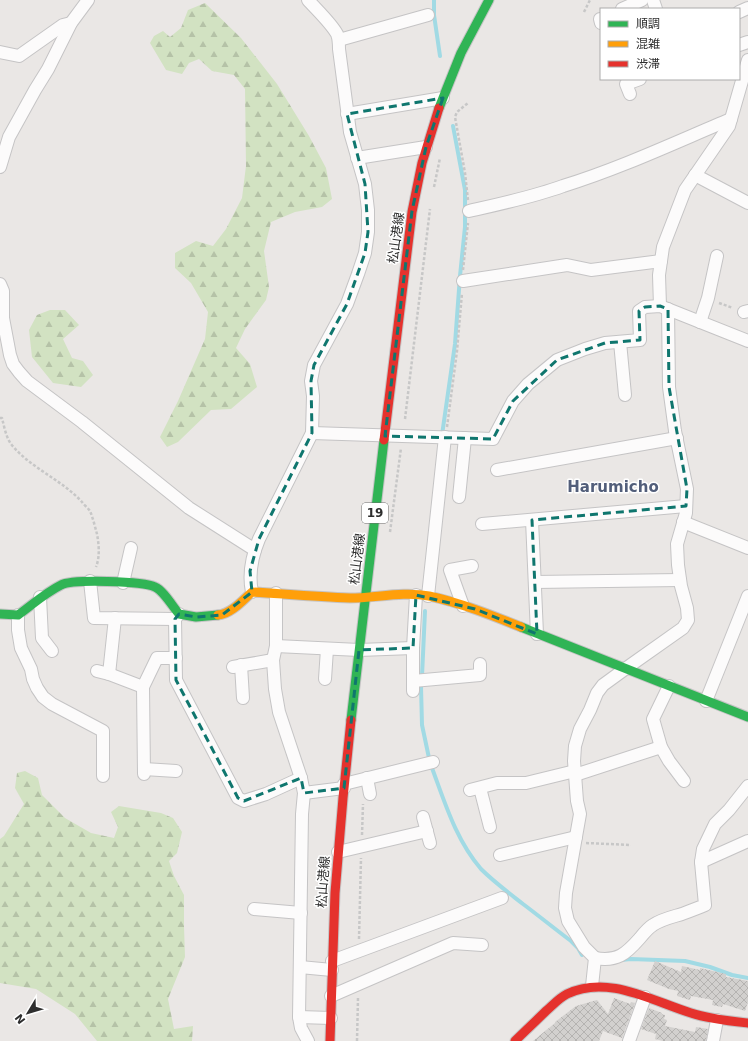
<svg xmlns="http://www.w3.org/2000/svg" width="748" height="1041" viewBox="0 0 748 1041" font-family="'DejaVu Sans','Noto Sans JP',sans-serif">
	<defs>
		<pattern id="forest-firs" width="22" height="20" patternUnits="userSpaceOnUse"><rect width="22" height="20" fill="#d2e2c2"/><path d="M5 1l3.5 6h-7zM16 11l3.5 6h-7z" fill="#b5c2a7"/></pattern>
		<pattern id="building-cross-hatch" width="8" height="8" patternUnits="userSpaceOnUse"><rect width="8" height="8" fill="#d2d0ce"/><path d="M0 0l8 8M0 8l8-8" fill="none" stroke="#b5b3b1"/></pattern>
	</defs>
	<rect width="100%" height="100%" fill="#eae7e5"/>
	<g fill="url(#forest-firs)">
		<path d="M205 3 241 38 277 84 309 136 326 168 332 199 322 207 295 212 271 222 264 251 269 287 266 300 245 329 236 348 250 364 257 387 231 409 211 410 178 442 167 447 160 437 178 401 205 339 208 312 191 283 175 268V253L196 241 213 246 226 229 242 198 246 166 245 89 234 75 212 71 199 59 189 63 182 74 166 70 150 43 154 36 163 31 170 37 181 28 188 10Z"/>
		<path d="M50 310H65L79 325 63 339 72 358 83 361 93 375 81 387 53 383 32 357 29 330 37 315Z"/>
		<path d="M25 771 38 778 42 795 65 818 91 833 114 838 118 827 111 812 119 806 161 813 173 818 182 832 177 853 169 861 174 876 184 895V926L185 957 168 999 174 1029 193 1026 192 1041H97L75 1014 36 989 0 983V839L4 836 24 804 15 788 17 773Z"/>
	</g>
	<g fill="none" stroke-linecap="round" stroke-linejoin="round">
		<g stroke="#a1dae4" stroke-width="4">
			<path d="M434 0V15L440 56"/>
			<path d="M442 435 455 344 460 276 465 227V190L453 126"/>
			<path d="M422 676 425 611"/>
			<path d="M421 687 422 725 429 758"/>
			<path d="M432 768C445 803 456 840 481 869 494 882 509 893 523 904 539 916 555 929 571 941L578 948 582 955"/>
			<path d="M621 960 631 959 685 961 710 967 732 975 748 978"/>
		</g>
	</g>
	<g fill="url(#building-cross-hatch)">
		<path d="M655 961 681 972 682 966 700 970V968L726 974V977L748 981V1002L745 1011 723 1004 722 1007 712 1005 713 1000 691 996 690 1000 677 996 678 991 669 989 647 980Z"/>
		<path d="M614 998 630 1004 631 1002 635 1003 622 1038 603 1031 599 1041H533L555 1023V1022L576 1006 597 1000 608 1014Z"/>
		<path d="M649 1008 662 1013 661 1014 665 1015 664 1019 667 1020 665 1026 695 1032 696 1027 708 1029 706 1041H663L655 1039 656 1034 641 1029Z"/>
	</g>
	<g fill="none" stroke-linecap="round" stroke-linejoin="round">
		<defs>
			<g id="street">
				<path d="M653 0 656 9"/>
				<path d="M622 9 642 0"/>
				<path d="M739 12 748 8"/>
				<path d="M601 19H600L601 23"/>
				<path d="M339 40 428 15"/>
				<path d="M739 45 748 42"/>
				<path d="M0 52 19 56 63 25 71 23"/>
				<path d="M630 94 626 84 640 79"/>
				<path d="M347 114 443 98"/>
				<path d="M357 158 426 147"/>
				<path d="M0 167 9 137 35 90 48 69 71 23 88 0"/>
				<path d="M695 175 748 203"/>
				<path d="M469 211C500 204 533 197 563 186 621 168 676 142 731 119"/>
				<path d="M463 281 567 265 591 270 661 261"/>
				<path d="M0 284 3 291V318L10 355 13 364 19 372 27 381 82 422 189 508 255 550"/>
				<path d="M660 306 659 275 663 247 685 190 729 126 748 60"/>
				<path d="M744 312 748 311"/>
				<path d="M700 322 708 298 717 256"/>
				<path d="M620 342 625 395"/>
				<path d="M312 433 493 439 513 401 528 384 557 360 585 349 605 343 640 340 639 311 645 307 660 306 748 341"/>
				<path d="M497 470 677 438"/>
				<path d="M459 497 465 438"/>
				<path d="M532 520 537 634"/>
				<path d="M683 522 748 548"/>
				<path d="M482 524 686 506"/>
				<path d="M90 581 94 618 175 619"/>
				<path d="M535 582 680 580"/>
				<path d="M123 583 131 548"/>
				<path d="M252 592C248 573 252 556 259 539L312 433 313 396 311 381 314 365 347 304 358 274 365 253 368 232V210L365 184 350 132 339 49C339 44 339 39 337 34 331 23 316 9 308 0"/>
				<path d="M276 593V646L273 660 275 689 279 712 301 778 304 793 302 814 299 1017 301 1028 308 1041"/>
				<path d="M428 596 445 437"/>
				<path d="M40 597 42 638 52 651"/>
				<path d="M463 606 450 570 472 566"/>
				<path d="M179 614 175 619 176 680 238 798 244 801 266 794 301 778"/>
				<path d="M18 615V630L21 648 31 669 33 679 37 688 43 697 52 704 103 731V776"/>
				<path d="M276 646 359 650 413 648"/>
				<path d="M241 665 243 698"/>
				<path d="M233 667 273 660"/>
				<path d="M97 671 109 674 143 687"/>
				<path d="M109 674 115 618"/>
				<path d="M325 679 327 649"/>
				<path d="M413 681 480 675V664"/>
				<path d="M669 686 653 719 661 747 669 761 684 781"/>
				<path d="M413 691V648L416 595"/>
				<path d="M706 701 748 596"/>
				<path d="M144 769 176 771"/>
				<path d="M144 774 143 687 157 658H176"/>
				<path d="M575 775 661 747"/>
				<path d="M367 778 370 794"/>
				<path d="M344 784 433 762"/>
				<path d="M480 788 490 827"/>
				<path d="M470 790 497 783H526L575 771"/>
				<path d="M304 793 344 788"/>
				<path d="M423 817 430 843"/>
				<path d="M338 852 427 831"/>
				<path d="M500 855 576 837"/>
				<path d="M701 862 748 841"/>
				<path d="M254 909 301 913"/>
				<path d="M595 958C617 962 626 954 640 938 644 933 648 928 653 925 662 919 672 917 682 914 690 911 698 908 705 905L701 862 703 849 715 824 729 810 748 786"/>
				<path d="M332 961 502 898"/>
				<path d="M300 967 332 970"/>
				<path d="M592 986 595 958 584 947 568 921 565 908 566 893 580 814 577 801 574 761 575 746 580 729 590 710 597 693 603 685 625 669 683 628 688 620 687 608 681 586 678 565 677 544 686 513 687 489 675 431 669 387 668 309"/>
				<path d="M331 996 453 943 482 945"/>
				<path d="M299 1017 331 1018"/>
				<path d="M629 1041 645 997"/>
				<path d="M713 1041 717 1020"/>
			</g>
			<g id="fast">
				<path d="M439 108 461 53 489 0"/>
				<path d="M0 614 18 615C32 605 45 593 61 585 72 579 143 581 155 587 163 590 173 607 179 614L196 617 218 615"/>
				<path d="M521 627 748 717"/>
				<path d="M351 720 384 440"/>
			</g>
			<path id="slow" d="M218 615C231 614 243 600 252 592 284 594 317 597 350 598 375 598 403 591 429 596 461 603 491 615 521 627"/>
			<g id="jam">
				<path d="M384 440 412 212 422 163 439 108"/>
				<path d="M330 1041 335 893 343 798 351 720"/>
				<path d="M515 1041C525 1031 536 1021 546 1011 553 1005 559 998 567 994 607 974 652 1001 691 1013 709 1019 729 1021 748 1023"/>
			</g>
		</defs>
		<use href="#street" stroke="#c5c4c5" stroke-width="14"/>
		<use href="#fast" stroke="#c5c4c5" stroke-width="11"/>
		<use href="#slow" stroke="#c5c4c5" stroke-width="11"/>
		<use href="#jam" stroke="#c5c4c5" stroke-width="11"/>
		<g stroke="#c7c7c7" stroke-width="2.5" stroke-dasharray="3 2" stroke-linecap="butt">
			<path d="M584 12 590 0"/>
			<path d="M434 187 440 158"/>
			<path d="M468 200 465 173 455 117 457 112 468 103"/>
			<path d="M463 270 468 223"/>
			<path d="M719 303 733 308"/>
			<path d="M0 418H2C4 426 6 437 11 444 30 468 61 479 82 502 84 505 88 508 90 511 93 518 95 527 97 534 99 545 100 557 96 567"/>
			<path d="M405 419 430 209"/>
			<path d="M447 427 457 351 462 293"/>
			<path d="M390 532 401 448"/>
			<path d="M362 835 363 804"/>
			<path d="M586 843 631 845"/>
			<path d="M359 939 361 858"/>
			<path d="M357 1041 358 998"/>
		</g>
		<use href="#street" stroke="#fcfbfb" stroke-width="12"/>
		<use href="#fast" stroke="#30b455" stroke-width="9"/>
		<use href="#slow" stroke="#ff9f0a" stroke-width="9"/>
		<use href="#jam" stroke="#e5322d" stroke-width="9"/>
	</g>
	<path fill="none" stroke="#0f766e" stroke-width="3" stroke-dasharray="8 5" stroke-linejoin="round" d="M443 98 426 147 412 211 385 436 493 439 513 401 557 360 605 343 640 340 639 311 645 307 660 306 668 309 669 387 687 489 686 506 532 520 537 634 475 609 416 595 413 648 359 650 344 788 304 793 301 778 244 801 238 798 176 680 175 619 179 614 196 617 222 615 252 592 250 571 259 539 312 433 311 381 314 365 347 304 365 253 368 232 365 184 347 114Z"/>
	<g text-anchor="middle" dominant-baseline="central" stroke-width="3" stroke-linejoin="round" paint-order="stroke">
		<rect fill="#fff" stroke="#6d6d6d" stroke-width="1" x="362" y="503" width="26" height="20" rx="3"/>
		<g font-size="12" font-weight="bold" fill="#2e2e2e">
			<text x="375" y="513">19</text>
		</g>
		<g font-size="13" fill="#2e2e2e" stroke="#fff">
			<text transform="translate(396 238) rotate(-82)">松山港線</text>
			<text transform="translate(357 559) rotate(-83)">松山港線</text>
			<text transform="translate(323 882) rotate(-86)">松山港線</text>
		</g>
		<g font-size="15" font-weight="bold" fill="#525e7a" stroke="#fff">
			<text x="613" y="487">Harumicho</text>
		</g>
	</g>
	<rect x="600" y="8" width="140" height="72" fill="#ffffff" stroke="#ababab"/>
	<rect x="608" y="21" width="20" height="6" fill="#30b455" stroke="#ababab"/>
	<text x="636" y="28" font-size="12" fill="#2e2e2e">順調</text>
	<rect x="608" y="41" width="20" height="6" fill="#ff9f0a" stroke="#ababab"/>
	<text x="636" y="48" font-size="12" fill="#2e2e2e">混雑</text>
	<rect x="608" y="61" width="20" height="6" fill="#e5322d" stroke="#ababab"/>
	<text x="636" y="68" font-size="12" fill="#2e2e2e">渋滞</text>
	<g transform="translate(28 1013) rotate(232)" stroke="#ffffff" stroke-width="3" paint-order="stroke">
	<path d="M0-3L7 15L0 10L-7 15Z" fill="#2e2e2e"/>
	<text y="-6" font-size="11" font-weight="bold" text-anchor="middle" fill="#2e2e2e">N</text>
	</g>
</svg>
